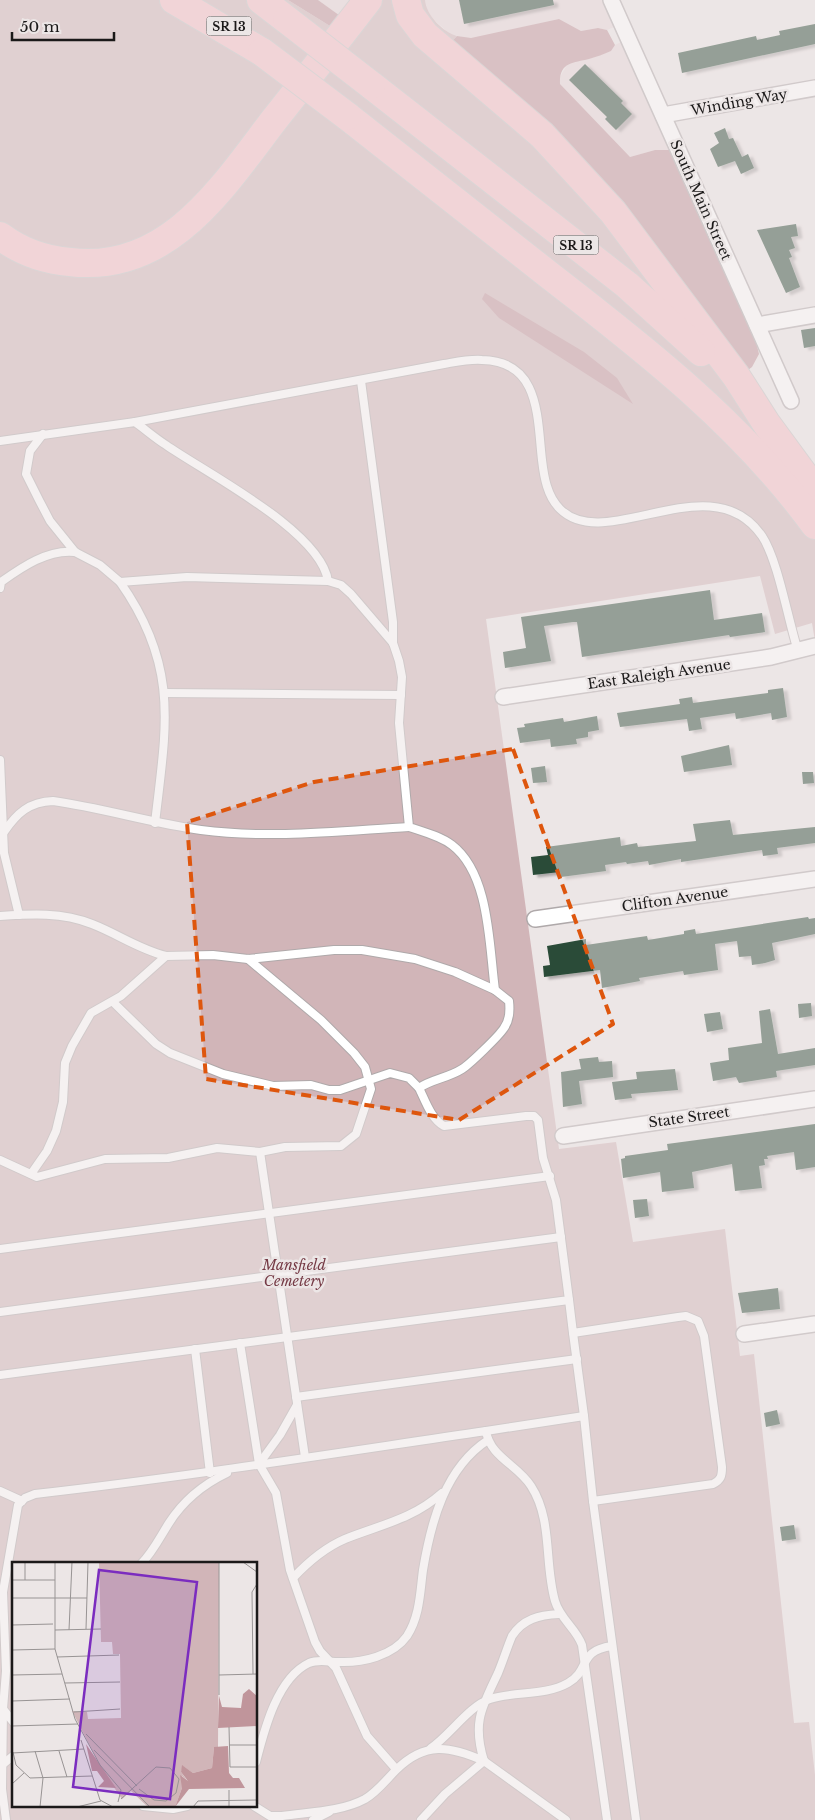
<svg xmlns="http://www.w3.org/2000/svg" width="815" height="1820" viewBox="0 0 815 1820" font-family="'Libre Baskerville',serif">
	<defs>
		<filter id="shadow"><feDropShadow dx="4.5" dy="2.5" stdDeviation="1" flood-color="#0004"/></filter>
	</defs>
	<rect width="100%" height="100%" fill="#ece6e6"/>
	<g fill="#e6d7d9">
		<path d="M318 0H357L343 18Z"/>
		<path d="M425 0H602L614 27 607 30 598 28 581 31 559 19 471 39 450 34 433 19 425 8Z"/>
		<path d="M621 42 671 150H655L630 157 622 152 560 84V77L567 65 573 61 586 60 611 51 615 45Z"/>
	</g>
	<path fill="#d1b5b8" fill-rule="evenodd" d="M0 0H288L330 26 357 0H425C426 15 443 32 457 36L452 41 530 114 815 476V641L812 623 775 634 760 576 486 619 559 1149 616 1142 633 1242 725 1229 740 1356 754 1354 794 1723 809 1722 815 1775V1820H0ZM14 1564H256V1806H14Z"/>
	<g fill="#c0959b">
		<path d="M288 0H318L343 18 330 26Z"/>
		<path d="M559 19 581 31 598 28 607 30 615 45 611 51C604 54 596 57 589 59 573 63 559 62 560 84L630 157 655 150H671L755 338 759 354 752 367 744 373 452 41 457 36 471 38Z"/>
		<path d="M485 293 584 352 617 378 633 404 499 318 482 299Z"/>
	</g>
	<g fill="#2a4c38" filter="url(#shadow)">
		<path d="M459 0H553L554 5 464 24Z"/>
		<path d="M815 24V44L682 73 678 53 756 36 757 40 780 35 779 31Z"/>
		<path d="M585 64 623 101 621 103 632 114 616 130 605 119 607 117 569 80Z"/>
		<path d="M725 128 729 139 733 138 742 157 748 154 754 168 741 174 735 161 718 167 710 149 719 143 714 133Z"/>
		<path d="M796 224 798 236 791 237 795 248 789 250 792 257 789 258 800 287 786 293 757 230Z"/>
		<path d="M815 328V346L804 348 801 330Z"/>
		<path d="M710 590 714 620 762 613 765 632 730 637 729 635 582 657 577 622H573L544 626 551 661 505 668 503 652 526 648 521 617Z"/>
		<path d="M783 688 787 717 772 720 771 713 736 719 735 713 700 718 702 729 689 731 687 719 620 727 617 713 680 704 679 699 692 697 693 703 768 693V690Z"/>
		<path d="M597 716 599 730 588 732V737L576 739 577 744 551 747 550 739 520 743 517 728 525 727 524 724 563 718 564 722Z"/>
		<path d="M729 745 732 765 684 772 681 756Z"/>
		<path d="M545 766 547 782 533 783 531 768Z"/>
		<path d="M802 772H813L814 783 803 784Z"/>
		<path d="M730 820 733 835 815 827V843L777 848 778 854 763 856 762 850 681 862V859L649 865 648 861 627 864 626 862 605 865 606 871 561 877 560 872 533 875 531 857 548 855 546 847 620 837 621 846 637 843 638 847 696 841 693 824Z"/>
		<path d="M808 917 809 919 815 918V934L772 943 775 960 765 963 752 965 751 956 739 957 737 941 715 944 718 970 684 975 683 971 639 978 640 981 602 988 600 970 544 977 543 966 550 965 547 946 586 939V945L647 936 648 940 684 934V931L695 929 696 934Z"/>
		<path d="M811 1003 812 1016 799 1018 798 1004Z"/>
		<path d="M770 1009 778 1054 815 1048V1065L776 1071 777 1077 739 1083 736 1077 713 1081 710 1063 729 1060 728 1048 762 1043 759 1011Z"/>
		<path d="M720 1012 723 1029 707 1032 704 1014Z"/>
		<path d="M598 1057 599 1062 612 1061 613 1077 579 1081 582 1104 563 1107 561 1072 581 1069 579 1059Z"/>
		<path d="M675 1069 678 1090 631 1094 632 1098 615 1100 612 1082 637 1079 636 1072Z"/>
		<path d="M815 1124V1167L796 1170 794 1152 767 1156 768 1159H764L765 1165 759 1166 762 1188 735 1191 732 1164 692 1172 694 1188 662 1192 660 1172 623 1178 621 1159 625 1158V1156L668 1150 667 1144Z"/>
		<path d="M647 1199 649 1216 635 1218 633 1200Z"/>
		<path d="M778 1288 780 1309 742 1313 738 1293Z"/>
		<path d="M777 1410 780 1424 766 1427 764 1413Z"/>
		<path d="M794 1525 796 1539 782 1541 780 1527Z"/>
	</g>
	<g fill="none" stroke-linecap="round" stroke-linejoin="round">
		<defs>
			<g id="lane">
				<path d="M361 381 393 622V643"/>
				<path d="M135 422 444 364C456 362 469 359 482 360 540 361 537 416 542 460 544 477 547 496 560 509 606 555 711 462 762 536 778 560 788 620 798 651"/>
				<path d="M43 434 30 451 26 474 39 500 50 521 75 552 100 565 120 582 187 577 328 581"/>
				<path d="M0 441 135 422C146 430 155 438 166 445 206 473 321 531 328 581L341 585 351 594 393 643 399 661 402 677 399 723 409 827C424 832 440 836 452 845 490 874 489 946 495 990L509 1001C510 1010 510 1020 504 1028 499 1036 470 1064 462 1069 448 1078 432 1079 419 1088L409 1078 390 1073 340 1090H329L311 1085 273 1086 223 1074 170 1053 156 1044 113 1002"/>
				<path d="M120 582C180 667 166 727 155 823"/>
				<path d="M0 588 1 582C22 567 48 549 75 552"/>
				<path d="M165 693 401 695"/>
				<path d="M0 760 4 853 19 915"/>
				<path d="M4 832C17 813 29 802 53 801 103 808 151 823 201 830 271 839 340 831 409 827"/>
				<path d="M0 916C31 914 62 912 92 924 118 934 138 949 166 956"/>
				<path d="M248 959 321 1020 354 1053 365 1067 371 1089 356 1134 341 1146 285 1147 260 1152"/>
				<path d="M0 1160 37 1177 105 1159 168 1158 217 1148 260 1152 305 1457"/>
				<path d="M31 1174 47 1151 56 1131 63 1102 65 1063 72 1046 91 1013 121 996 166 956 213 955 248 959 334 950H362L415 959 455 972 495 990"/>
				<path d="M0 1249 550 1176"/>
				<path d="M0 1312 561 1237"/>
				<path d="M573 1333 584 1416"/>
				<path d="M240 1343 259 1464 276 1493 290 1570 315 1642 320 1651 336 1668 367 1736 396 1769"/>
				<path d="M195 1349 210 1473"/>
				<path d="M0 1375 569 1300 556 1200 543 1158 538 1120 534 1116H526L444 1126C431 1119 425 1100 419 1088"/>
				<path d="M296 1397 577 1359"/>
				<path d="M486 1431 584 1416 593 1501 713 1484C721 1480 722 1476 722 1467L704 1336 698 1321 686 1316 678 1317 573 1333 569 1300"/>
				<path d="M259 1464 280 1435 297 1405"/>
				<path d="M0 1491 22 1501"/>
				<path d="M593 1501 636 1820"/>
				<path d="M141 1564C153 1552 160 1537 169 1523 183 1501 204 1484 227 1473"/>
				<path d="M293 1578C308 1562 324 1548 345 1539 380 1525 413 1519 442 1493"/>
				<path d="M3 1709 14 1723"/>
				<path d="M431 1748C450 1735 469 1706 490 1699 515 1691 545 1696 568 1683 591 1670 577 1651 612 1646"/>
				<path d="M484 1761C472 1722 482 1707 498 1673 503 1661 507 1648 512 1636 523 1619 539 1615 559 1614"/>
				<path d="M256 1762C264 1731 277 1678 309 1663 319 1659 328 1662 339 1662 362 1663 393 1656 407 1636 420 1616 420 1592 423 1570 431 1522 445 1468 488 1440"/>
				<path d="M2 1765 14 1755"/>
				<path d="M143 1806 173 1809 187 1806"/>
				<path d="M254 1806 270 1816H282C308 1812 341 1812 365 1799 377 1792 386 1780 396 1770 425 1741 450 1746 484 1761"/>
				<path d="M6 1820 2 1789 3 1709 6 1671 3 1592 18 1505 25 1498 35 1494C186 1477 336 1453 486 1431 490 1457 518 1465 531 1486 553 1520 544 1563 555 1601 560 1619 576 1628 582 1645L607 1820"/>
				<path d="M313 1820 329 1812"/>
				<path d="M421 1820 445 1794 484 1761 566 1820"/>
			</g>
			<g id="street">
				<path d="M611 0 791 401"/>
				<path d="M663 115 815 88"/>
				<path d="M757 325 815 315"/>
				<path d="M503 697 771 657 815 646"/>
				<path d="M535 919 815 879"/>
				<path d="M563 1136 815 1099"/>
				<path d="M744 1334 815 1324"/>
			</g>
			<g id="highway">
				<path d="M174 0 262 52"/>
				<path d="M261 0 287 20"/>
				<path d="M406 0 410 15 425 35 542 135 613 212 736 376 766 423 815 490"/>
				<path d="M371 85 627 285 701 352"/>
				<path d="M347 116C414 169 482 222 549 275 646 350 742 425 815 525"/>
				<path d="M0 236C20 251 45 260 70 262 168 274 222 188 274 120 306 80 337 40 368 0"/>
			</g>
		</defs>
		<use href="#lane" stroke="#afa9aa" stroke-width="10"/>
		<use href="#street" stroke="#afa9aa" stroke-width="18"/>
		<use href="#highway" stroke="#c4c3c3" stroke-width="30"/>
		<use href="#lane" stroke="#fff" stroke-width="8"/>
		<use href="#street" stroke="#fff" stroke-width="15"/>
		<use href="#highway" stroke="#f7bec5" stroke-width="28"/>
		<defs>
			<g id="highway-bridge">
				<path d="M287 20 371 85"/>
				<path d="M262 52 347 116"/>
			</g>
		</defs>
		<use href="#highway-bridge" stroke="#c4c3c3" stroke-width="30" stroke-linecap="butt"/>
		<use href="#highway-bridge" stroke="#f7bec5" stroke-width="28"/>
	</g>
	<path d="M0 0H815V1820H0ZM513 749 613 1024 459 1120 206 1079 187 822 314 782Z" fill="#ece6e6" fill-opacity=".55" fill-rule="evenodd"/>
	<path fill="none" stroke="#de560d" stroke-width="4" stroke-dasharray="10 6" stroke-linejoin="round" d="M513 749 613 1024 459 1120 206 1079 187 822 314 782Z"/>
	<g text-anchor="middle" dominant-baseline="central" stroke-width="5" stroke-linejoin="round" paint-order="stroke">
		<g fill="#ece6e6" stroke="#5a5656" stroke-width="1">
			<rect x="206.5" y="16.5" width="45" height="19" rx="4"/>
			<rect x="553.5" y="235.5" width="45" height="19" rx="4"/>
		</g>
		<g font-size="12" font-weight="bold" fill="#1b1919">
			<text x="229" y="26">SR 13</text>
			<text x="576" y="245">SR 13</text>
		</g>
		<g font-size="14" fill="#1b1919" stroke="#ece6e6">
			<text transform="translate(739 102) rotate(-10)">Winding Way</text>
			<text transform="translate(701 200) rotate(66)">South Main Street</text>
			<text transform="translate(659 674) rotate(-8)">East Raleigh Avenue</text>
			<text transform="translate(675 899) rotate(-8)">Clifton Avenue</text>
			<text transform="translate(689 1117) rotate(-8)">State Street</text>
		</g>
		<g font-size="14" font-style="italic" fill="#753a45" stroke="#ece6e6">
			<text x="294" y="1265">Mansfield<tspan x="294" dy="16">Cemetery</tspan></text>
		</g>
	</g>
	<g transform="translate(12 1562)">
		<rect width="245" height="245" fill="#ece6e6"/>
		<path d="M87 0H207L206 185H202L200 206 181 211 171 204 169 210 176 220 170 214V226L163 245H136L119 229 110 237 92 211 60 149 75 150 76 157 109 156 108 92H101L100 80H89Z" fill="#d1b5b8"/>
		<path d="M237 127 245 134V164L206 166 207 134 210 145 229 146 231 132ZM74 182 104 226 86 225 92 219 85 209H80ZM216 184 217 211 221 216H227L233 226 177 227 163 245 170 226 168 213 176 219 169 210 170 203 181 211 200 206 202 185Z" fill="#c0959b"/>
		<path fill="none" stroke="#989494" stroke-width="1" d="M43 0V87L63 157 88 203 109 228 106 240M207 0V133M231 0 245 10M0 18H43M13 18V0M0 36H75M0 63 41 62M74 67 76 0M43 68 89 67M57 68 60 0M0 88 43 87M45 95 107 93M241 112 240 30 245 22M0 113 50 112M207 113 245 112M53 121 108 120M0 139 58 137M62 150 108 147M0 164 66 162M217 165 218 205H245M74 172 125 224M69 178 88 238 101 245M217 183H245M82 188 138 245M23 189 31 216 28 245M47 189 55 215M1 190 4 203 18 216 80 214M0 191 72 187M0 222 12 211M217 228V245M109 237 144 205 158 206 167 217 164 231 154 239 142 238 127 227M65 245 89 239M181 245 186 239 245 238"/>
		<path fill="#7b2cbf" fill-opacity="0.15" stroke="#7b2cbf" stroke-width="2.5" d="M87 8 185 20 158 237 61 225Z"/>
		<rect width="245" height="245" fill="none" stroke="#1b1919" stroke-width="2.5"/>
	</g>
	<path d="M12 32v8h102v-8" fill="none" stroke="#1b1919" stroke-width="2.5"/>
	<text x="20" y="32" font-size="15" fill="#1b1919" stroke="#ece6e6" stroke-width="4" paint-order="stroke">50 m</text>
</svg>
